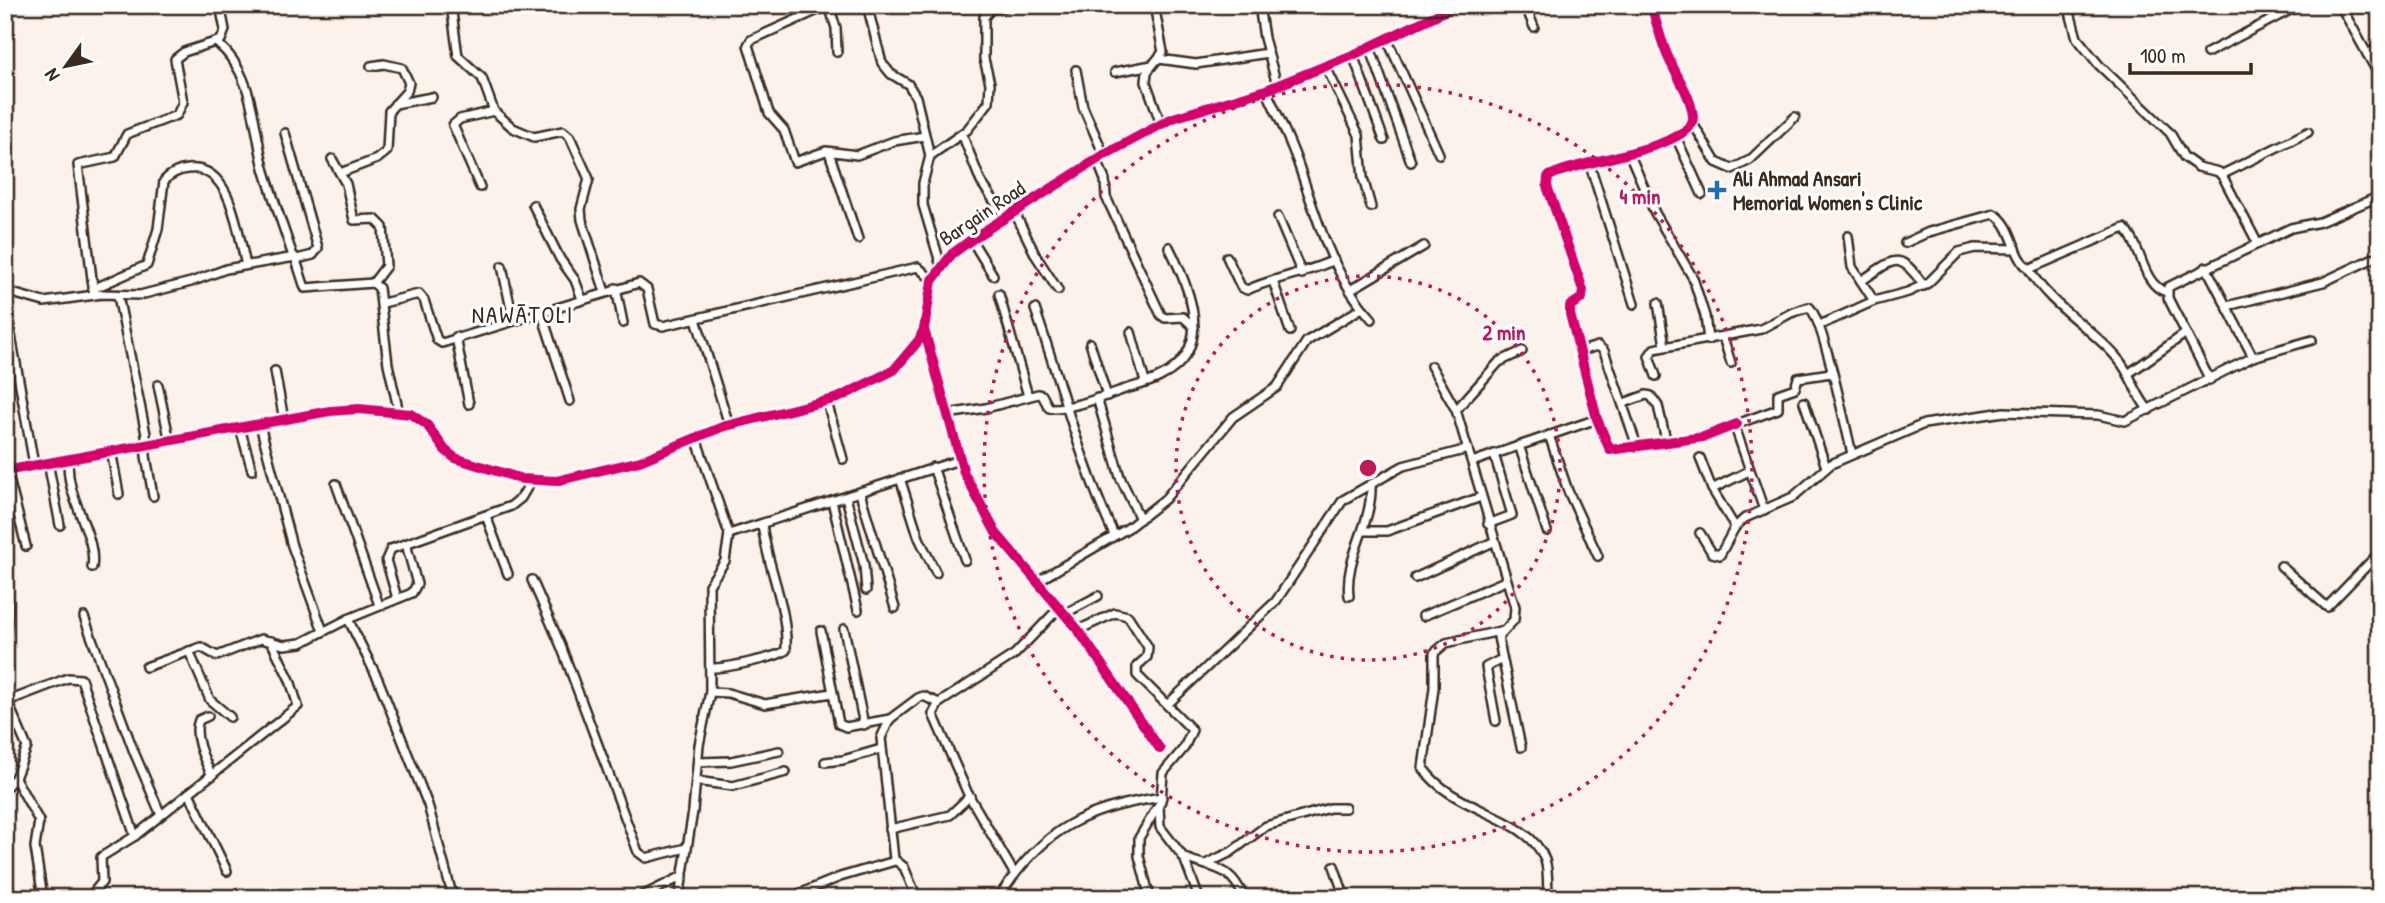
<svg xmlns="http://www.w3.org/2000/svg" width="2385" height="903" viewBox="0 0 2385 903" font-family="'Patrick Hand',sans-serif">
	<rect width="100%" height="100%" fill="#fbf3eb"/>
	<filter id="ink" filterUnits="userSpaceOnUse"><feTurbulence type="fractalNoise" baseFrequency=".0143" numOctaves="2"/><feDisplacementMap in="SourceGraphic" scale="14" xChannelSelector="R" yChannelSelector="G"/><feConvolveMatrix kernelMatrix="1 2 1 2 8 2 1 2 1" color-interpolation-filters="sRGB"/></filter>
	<g filter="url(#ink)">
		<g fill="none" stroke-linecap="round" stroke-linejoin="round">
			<defs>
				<g id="street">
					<path d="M451 5 458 56 482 78 494 111 513 128 534 137 563 131 570 137 589 179 581 209 582 220 605 292"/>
					<path d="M829 5 751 40 748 45 769 113 784 130 795 162 826 151 857 155 894 141 925 136"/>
					<path d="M829 5 836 28 837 52"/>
					<path d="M867 5 882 63 891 74 908 84 916 97 930 156 923 183V205L941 266"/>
					<path d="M1068 5H1096"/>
					<path d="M1154 5 1163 52 1147 72 1146 82 1161 124"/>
					<path d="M1259 5 1264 38 1277 85"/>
					<path d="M1525 5 1534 27"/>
					<path d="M1651 5C1656 21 1660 37 1666 52 1673 71 1692 96 1693 117 1694 149 1572 161 1548 177L1547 186 1583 290 1582 298 1570 306V314L1597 419 1610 450 1704 437 1737 424"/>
					<path d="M2068 5 2077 38 2099 65 2170 133 2184 157 2198 167 2219 172 2223 177 2258 244"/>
					<path d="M2340 5 2380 77"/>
					<path d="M1387 39 1439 154"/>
					<path d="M217 43C254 73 253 125 264 168 273 198 283 227 293 256"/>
					<path d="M1370 47 1411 162"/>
					<path d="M2207 53 2300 5"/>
					<path d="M2367 54 2380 47"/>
					<path d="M1353 55 1384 140"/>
					<path d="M1159 59 1196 64 1268 53"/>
					<path d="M1325 65 1359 135 1363 178 1371 207"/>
					<path d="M1076 70 1083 107 1104 155"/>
					<path d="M1115 72 1152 65"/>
					<path d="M1266 90C1278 116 1291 142 1300 169 1318 222 1333 277 1372 319"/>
					<path d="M395 104 432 97"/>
					<path d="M1692 122 1716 162 1732 169 1750 160 1795 117"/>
					<path d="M285 133 318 248 313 255 297 259"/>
					<path d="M962 134 981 182 1006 218"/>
					<path d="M1676 137 1702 194"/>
					<path d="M829 152 858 239"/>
					<path d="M1629 153 1655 213 1693 278 1705 316 1708 340"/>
					<path d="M930 156 967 130 989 102 990 83 984 59V17L991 9 1013 5"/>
					<path d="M332 159 346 184 354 220 375 219 383 227 386 266 373 283"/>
					<path d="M1097 160 1105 180 1106 197 1161 315 1165 318 1183 317 1194 327"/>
					<path d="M1589 162 1634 304"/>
					<path d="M340 173 377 159 387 151 389 111 407 91 409 83 402 68 384 64 371 66"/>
					<path d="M2221 175 2308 132"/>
					<path d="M480 187 453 125 460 119 494 111"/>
					<path d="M533 205 560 259 575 280 582 299"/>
					<path d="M1015 213 1036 256 1058 290"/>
					<path d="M1278 217 1302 274"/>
					<path d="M1848 236 1852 267 1874 301"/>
					<path d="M971 239 993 275"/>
					<path d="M1905 243 1929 232 1994 214C2014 225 2012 255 2029 269L2124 228C2142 244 2141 284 2166 292"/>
					<path d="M1227 257 1241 287 1247 290C1275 277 1305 274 1334 260"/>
					<path d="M502 266 513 319"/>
					<path d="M2206 267 2253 357"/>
					<path d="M2029 269C2050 307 2091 326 2118 359 2132 375 2135 395 2149 410"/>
					<path d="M1273 281 1290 331"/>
					<path d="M1861 281C1895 259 1898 249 1924 286"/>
					<path d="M616 288 623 323"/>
					<path d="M93 289 147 265 158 229 164 181C170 174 178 170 188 169 232 163 238 235 246 265"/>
					<path d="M1350 290 1424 246"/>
					<path d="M5 291 44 302 102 294 140 295 191 282 226 269 295 257 305 288 373 283 379 288 388 364 399 413"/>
					<path d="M999 294 1028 396"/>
					<path d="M94 295 78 165 115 157 127 134 177 115 183 102 175 59 184 52 221 40 225 30 220 5"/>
					<path d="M118 296 146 434V456L153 496"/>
					<path d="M5 301 34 465"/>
					<path d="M383 303 419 294 424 300 437 340 442 343 639 283 647 289 655 324 663 326 918 267 932 280"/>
					<path d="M1658 303 1665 346"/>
					<path d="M2227 306 2323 282 2380 255"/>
					<path d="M1035 309C1061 384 1080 462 1114 535"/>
					<path d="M541 311 570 401"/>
					<path d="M696 319 729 425"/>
					<path d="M1820 325 1874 301 1908 292 1928 283 1959 252 1975 248 2016 249"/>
					<path d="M1131 332 1145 382"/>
					<path d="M456 337 469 404"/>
					<path d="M1723 337 1731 363"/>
					<path d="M1090 343 1107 396"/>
					<path d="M1581 351 1598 346 1604 351 1637 446"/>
					<path d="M1431 366 1456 410 1515 607 1514 620 1498 637 1521 747"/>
					<path d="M275 371 284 420"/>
					<path d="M2128 374 2186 333"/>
					<path d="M1656 376 1649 356 1654 349 1761 329 1791 313 1809 307C1823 318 1846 429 1852 454"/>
					<path d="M2210 380 2168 298V287L2291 228 2320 222 2380 196"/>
					<path d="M158 385 170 442"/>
					<path d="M1097 398 1120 477 1140 519"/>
					<path d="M827 402 843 459"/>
					<path d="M1804 402 1826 467"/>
					<path d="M1624 403 1646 395 1651 396 1658 406 1667 444"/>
					<path d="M1456 410 1499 362 1522 351"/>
					<path d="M947 414 986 408 1038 394 1042 395 1049 408C1071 409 1100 398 1122 390 1135 386 1150 383 1162 376 1216 348 1189 287 1169 247"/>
					<path d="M260 425 292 546 323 631"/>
					<path d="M240 428 252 470"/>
					<path d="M1549 435 1568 491 1598 556"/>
					<path d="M1519 445 1547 531"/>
					<path d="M111 450 119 494"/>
					<path d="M69 458C63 495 98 536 92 567"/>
					<path d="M1700 458 1712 489 1735 527"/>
					<path d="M48 462 60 525"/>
					<path d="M1472 462 1597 419"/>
					<path d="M933 467 965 560"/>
					<path d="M5 471 330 411 359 409 411 414 427 425 445 450 455 458 522 479 556 481 640 461 722 427 838 398 894 370 919 340 924 330"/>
					<path d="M7 471 26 546"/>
					<path d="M900 478 919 538 936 573"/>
					<path d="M336 484 379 605"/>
					<path d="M1712 489 1749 471"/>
					<path d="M860 493 895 608"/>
					<path d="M846 497 864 565 866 590"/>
					<path d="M832 501 858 610"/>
					<path d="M1764 510 1736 430 1737 424 1778 409V394L1795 388 1798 378 1831 373"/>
					<path d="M486 516 508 574"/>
					<path d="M1488 524 1512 515 1494 454"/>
					<path d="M1363 531H1387L1481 497"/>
					<path d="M1700 533 1712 553 1720 555 1735 527 1745 518 1793 497 1831 464 1924 424 2004 412 2098 415 2125 421 2253 357 2312 340"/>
					<path d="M729 534 959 460"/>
					<path d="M2281 566 2327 607 2380 552"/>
					<path d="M1415 578 1493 542"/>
					<path d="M532 580 561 646 638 852 646 858 686 848"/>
					<path d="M1036 582 1128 528 1165 499 1233 417 1277 387 1307 341 1362 308"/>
					<path d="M5 586 8 604 5 657"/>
					<path d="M1349 596C1344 557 1373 524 1371 484"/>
					<path d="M397 598 386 560 391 549 511 506 521 498 531 481"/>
					<path d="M1064 614 1098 596"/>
					<path d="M1423 616 1505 581"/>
					<path d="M84 617 134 752 161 815"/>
					<path d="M348 619 378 679 428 805 453 898"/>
					<path d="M844 629 864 725"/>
					<path d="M1078 630 1115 613 1128 616 1148 647 1147 657 1137 666V675L1192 730 1184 748 1163 773 1161 801 1139 838V856L1150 898"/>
					<path d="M821 631 839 724 846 727 890 719"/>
					<path d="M1500 631 1446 643 1434 653V688L1423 768C1454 813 1529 815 1545 860 1549 872 1547 886 1548 898"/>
					<path d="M189 651 210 700 230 717"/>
					<path d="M146 667 201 647 217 656 261 639 284 645 301 643 348 619 412 593 417 584 406 544"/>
					<path d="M710 668C722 669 780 657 786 650 788 606 767 567 762 524"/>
					<path d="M710 692 728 693 765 704 832 693"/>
					<path d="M5 696 27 747 15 778 39 821 35 847 43 898"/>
					<path d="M8 701 68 678 81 679 135 836"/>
					<path d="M1169 703 1276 601 1343 500 1403 466 1468 449"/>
					<path d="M208 716 199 720C192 736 205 761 212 776"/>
					<path d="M1496 721 1486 667 1502 659"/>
					<path d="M1160 749 1078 630 996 533 964 473 924 329 932 281 952 254 975 237 1104 155 1173 118 1266 90 1353 55 1457 5"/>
					<path d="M698 762 731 761 779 751"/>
					<path d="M825 762 843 760 881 749"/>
					<path d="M696 781 733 786 786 772"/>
					<path d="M5 788 15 778"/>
					<path d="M189 793 227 871"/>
					<path d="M1159 806 1160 827 1184 858 1199 898"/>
					<path d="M890 829 950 815 970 796"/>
					<path d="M1185 858C1214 870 1230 864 1244 898"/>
					<path d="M1208 863 1231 852 1266 826 1330 808H1345"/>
					<path d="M1334 866 1345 898"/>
					<path d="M1014 873 968 794 933 714 939 703 1015 654 1059 608"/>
					<path d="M1001 894C1044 828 1086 808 1162 797"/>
					<path d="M89 898 102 882 101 857 135 836 298 706 290 680 271 641"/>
					<path d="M638 898 683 876"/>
					<path d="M679 898 693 811 699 745 710 692 709 585 725 561 729 534 696 438"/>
					<path d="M789 898 840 877 895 861"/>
					<path d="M917 898 904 867 894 859 881 738 890 719 918 698 923 696 939 703"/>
				</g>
			</defs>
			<use href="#street" stroke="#3b2a1e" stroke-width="12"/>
			<use href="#street" stroke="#fff" stroke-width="7"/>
			<defs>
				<g id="cycleway">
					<path d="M1651 5C1656 21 1660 37 1666 52 1673 71 1692 96 1693 117 1694 149 1572 161 1548 177L1547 186 1583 290 1582 298 1570 306V314L1597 419 1610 450 1704 437 1737 424"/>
					<path d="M5 471 330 411 359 409 411 414 427 425 445 450 455 458 522 479 556 481 640 461 722 427 838 398 894 370 919 340 924 329"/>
					<path d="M1160 749 1078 630 996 533 964 473 924 329 932 281 952 254 975 237 1104 155 1173 118 1266 90 1353 55 1457 5"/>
				</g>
			</defs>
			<use href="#cycleway" stroke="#fff" stroke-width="15"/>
			<use href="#cycleway" stroke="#d6006c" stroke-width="10"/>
		</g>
	</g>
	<g fill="none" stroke="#c2185b" stroke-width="3.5" stroke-dasharray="3.5 7">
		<circle cx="1368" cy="468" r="192"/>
		<circle cx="1368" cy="468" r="384"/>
	</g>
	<path fill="#1f6fb2" stroke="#fff" stroke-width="2.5" d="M1713.5 179.5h7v7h7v7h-7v7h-7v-7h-7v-7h7z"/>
	<g text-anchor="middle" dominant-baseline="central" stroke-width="6" stroke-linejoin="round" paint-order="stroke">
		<g font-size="21" font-weight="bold" fill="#3b2a1e" stroke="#fff" text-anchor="start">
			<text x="1733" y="178">Ali Ahmad Ansari<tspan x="1733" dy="24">Memorial Women's Clinic</tspan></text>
		</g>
		<g font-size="21" fill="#3b2a1e" stroke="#fff">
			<text transform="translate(982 213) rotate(-34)">Bargain Road</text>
		</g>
		<g font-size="23" letter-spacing="2" fill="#3b2a1e" stroke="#fff">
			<text x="523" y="314">NAWĀTOLI</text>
		</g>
	</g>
	<circle cx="1368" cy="468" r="10" fill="#c2185b" stroke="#fff" stroke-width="3.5"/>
	<g font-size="21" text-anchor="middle" font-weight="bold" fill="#c2185b" stroke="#fff" stroke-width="6" stroke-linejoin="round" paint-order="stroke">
		<text x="1640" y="204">4 min</text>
		<text x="1504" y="340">2 min</text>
	</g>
	<rect width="2385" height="903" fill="none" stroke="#fff" stroke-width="28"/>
	<rect x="14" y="14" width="2357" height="875" fill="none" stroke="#3b2a1e" stroke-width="2.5" filter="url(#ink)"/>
	<g transform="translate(66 66) rotate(237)" stroke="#ffffff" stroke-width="5" paint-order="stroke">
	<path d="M0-5L12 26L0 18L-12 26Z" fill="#3b2a1e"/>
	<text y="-10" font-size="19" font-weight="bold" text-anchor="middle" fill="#3b2a1e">N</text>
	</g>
	<path d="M2130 63v10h121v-10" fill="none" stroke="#3b2a1e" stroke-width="3.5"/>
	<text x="2140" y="63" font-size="21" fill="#3b2a1e" stroke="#ffffff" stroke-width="5" paint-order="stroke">100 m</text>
</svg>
